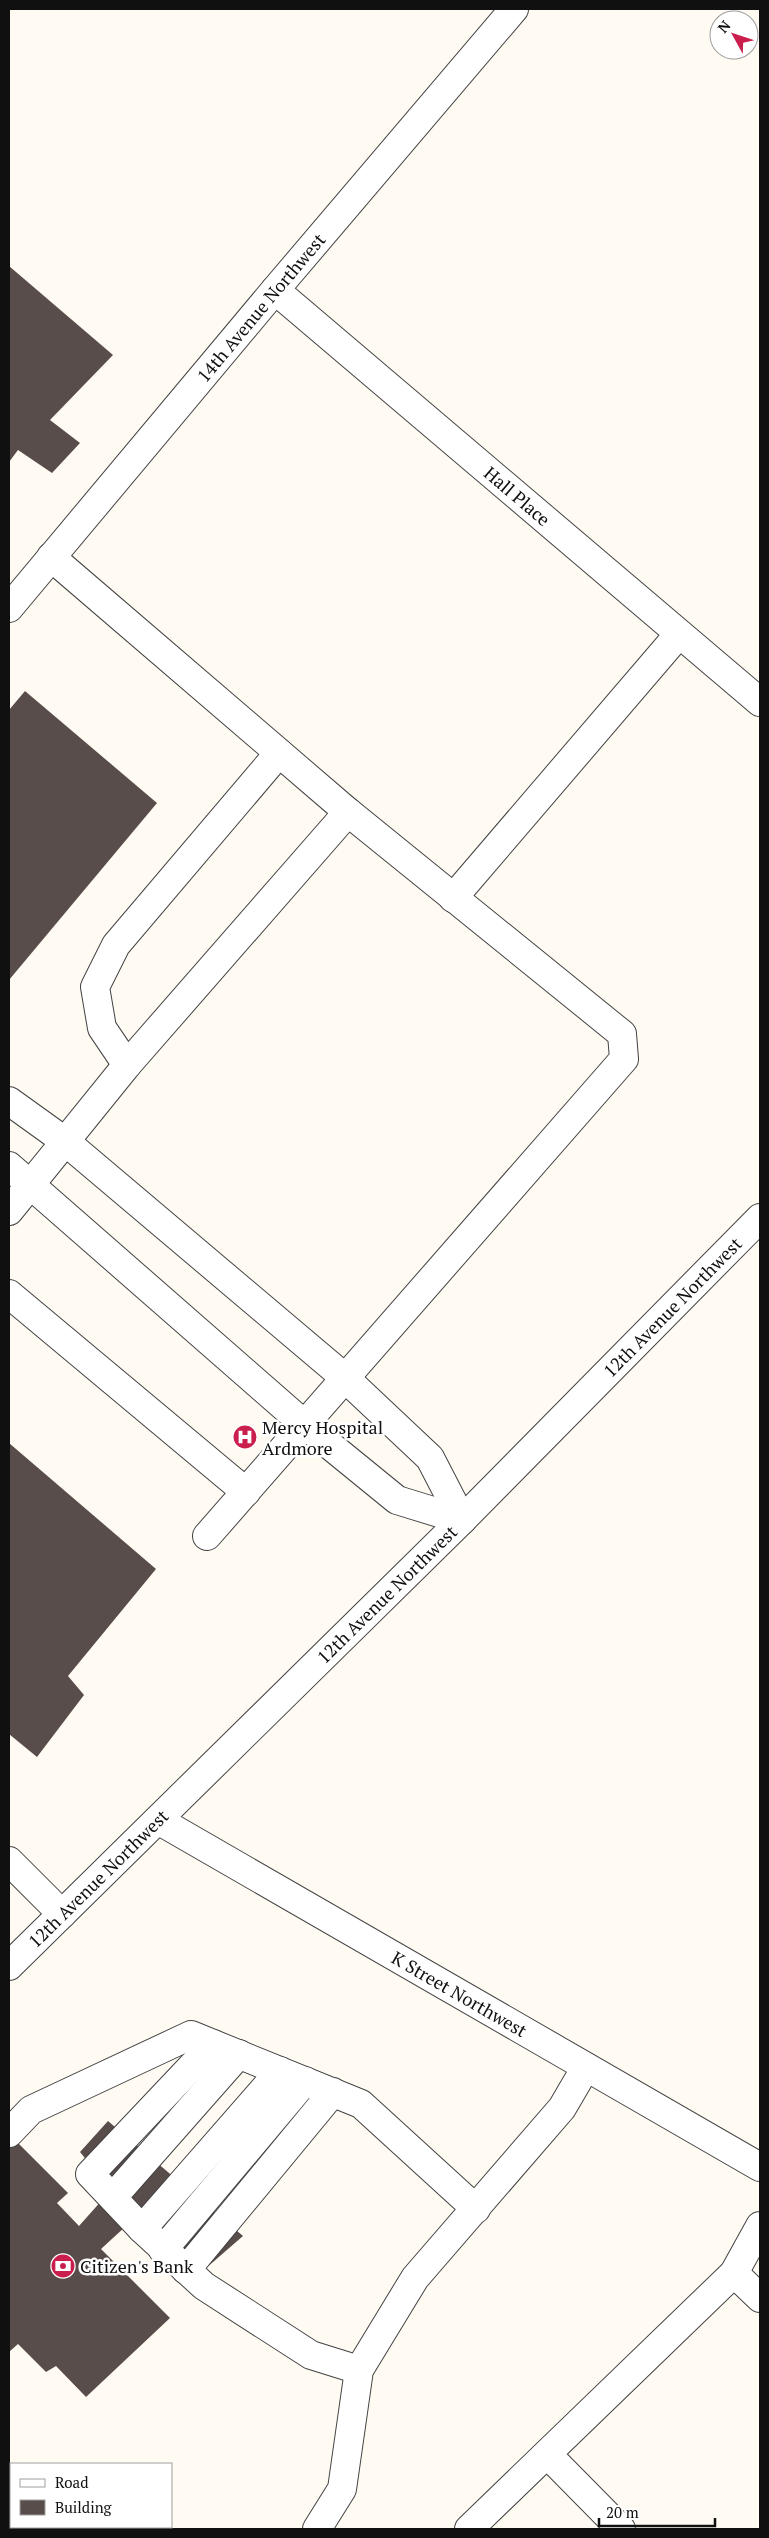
<svg xmlns="http://www.w3.org/2000/svg" width="769" height="2538" viewBox="0 0 769 2538" font-family="'PT Serif',serif">
	<rect width="100%" height="100%" fill="#fffaf2"/>
	<g fill="#594d4b">
		<path d="M9 266 113 355 50 420 80 443 52 473 18 450 9 462Z"/>
		<path d="M25 691 157 803 9 980V710Z"/>
		<path d="M9 1443 156 1569 68 1676 84 1695 37 1757 9 1734Z"/>
		<path d="M108 2121 243 2236 190 2282 138 2215 101 2249 170 2318 86 2397 56 2366 46 2372 18 2344 9 2352V2148L16 2141 68 2193 57 2203 79 2226 111 2190 80 2152Z"/>
	</g>
	<g fill="none" stroke-linecap="round" stroke-linejoin="round">
		<defs>
			<g id="minor">
				<path id="s1" d="M275 290 760 702"/>
				<path d="M51 557 348 812 622 1034 624 1059 207 1536"/>
				<path id="s2" d="M9 608 275 290 514 9"/>
				<path d="M453 898 679 634"/>
				<path d="M127 1065 102 1028 95 987 116 945 279 753"/>
				<path d="M9 1101 66 1142 344 1377 430 1458 462 1520"/>
				<path d="M9 1166 305 1425 397 1500 462 1520"/>
				<path d="M9 1211 127 1065 348 812"/>
				<path d="M9 1294 246 1492"/>
				<path id="s3" d="M158 1820 760 2167"/>
				<path d="M9 1861 62 1914"/>
				<path id="s4" d="M9 1966 462 1520 760 1218"/>
				<path d="M213 2044 90 2174 142 2229 204 2286 311 2355 359 2370"/>
				<path d="M9 2133 31 2110 191 2035 361 2104 476 2209"/>
				<path d="M113 2197 239 2054"/>
				<path d="M142 2229 280 2071"/>
				<path d="M163 2250 305 2081"/>
				<path d="M186 2270 333 2092"/>
				<path d="M734 2273 760 2298"/>
				<path d="M548 2455 621 2529"/>
				<path d="M317 2529 342 2489 359 2370 415 2278 562 2108 586 2067"/>
				<path d="M469 2529 734 2273 760 2226"/>
			</g>
		</defs>
		<use href="#minor" stroke="#434343" stroke-width="30"/>
		<use href="#minor" stroke="#fff" stroke-width="28"/>
	</g>
	<defs>
		<symbol id="hospital-disc" viewBox="-11 -11 22 22"><circle r="9.5" fill="#ca1e4d" stroke="#fff"/><path d="M-5-5h3v3.5h4V-5h3V5h-3V1.5h-4V5h-3Z" fill="#fff"/></symbol>
		<symbol id="bank-disc" viewBox="-11 -11 22 22"><circle r="9.5" fill="#ca1e4d" stroke="#fff"/><path d="M-6-4H6V4H-6ZM0-2.3a2.3 2.3 0 1 0 0 4.6a2.3 2.3 0 1 0 0-4.6Z" fill="#fff"/></symbol>
	</defs>
	<g fill-rule="evenodd">
		<use href="#hospital-disc" x="231" y="1423" width="28" height="28"/>
		<use href="#bank-disc" x="49" y="2252" width="28" height="28"/>
	</g>
	<g text-anchor="middle" dominant-baseline="central" stroke-width="5" stroke-linejoin="round" paint-order="stroke">
		<g font-size="18" fill="#101010" stroke="#fff">
			<text stroke="none"><textPath href="#s2" startOffset="392">14th Avenue Northwest</textPath></text>
			<text stroke="none"><textPath href="#s1" startOffset="318">Hall Place</textPath></text>
			<text stroke="none"><textPath href="#s4" startOffset="935">12th Avenue Northwest</textPath></text>
			<text stroke="none"><textPath href="#s4" startOffset="530">12th Avenue Northwest</textPath></text>
			<text stroke="none"><textPath href="#s4" startOffset="125">12th Avenue Northwest</textPath></text>
			<text stroke="none"><textPath href="#s3" startOffset="348">K Street Northwest</textPath></text>
		</g>
		<g font-size="18" fill="#101010" stroke="#fff" text-anchor="start">
			<text x="262" y="1427">Mercy Hospital<tspan x="262" dy="21">Ardmore</tspan></text>
			<text x="80" y="2266">Citizen's Bank</text>
		</g>
	</g>
	<rect width="769" height="2538" fill="none" stroke="#101010" stroke-width="20"/>
	<rect x="10" y="2463" width="162" height="65" fill="#ffffff" stroke="#9f9f9f"/>
	<rect x="20" y="2479" width="25" height="8" fill="#ffffff" stroke="#9f9f9f"/>
	<text x="55" y="2488" font-size="15" fill="#101010">Road</text>
	<rect x="20" y="2500" width="25" height="15" fill="#594d4b" stroke="#9f9f9f"/>
	<text x="55" y="2513" font-size="15" fill="#101010">Building</text>
	<g transform="translate(734 35) rotate(310)"><circle r="24" fill="#ffffff" stroke="#9f9f9f"/>
	<path d="M0-4L9 19L0 12L-9 19Z" fill="#ca1e4d"/>
	<text y="-8" font-size="14" font-weight="bold" text-anchor="middle" fill="#101010">N</text>
	</g>
	<path d="M599 2518v8h116v-8" fill="none" stroke="#101010" stroke-width="2.5"/>
	<text x="606" y="2518" font-size="15" fill="#101010" stroke="#ffffff" stroke-width="4" paint-order="stroke">20 m</text>
</svg>
